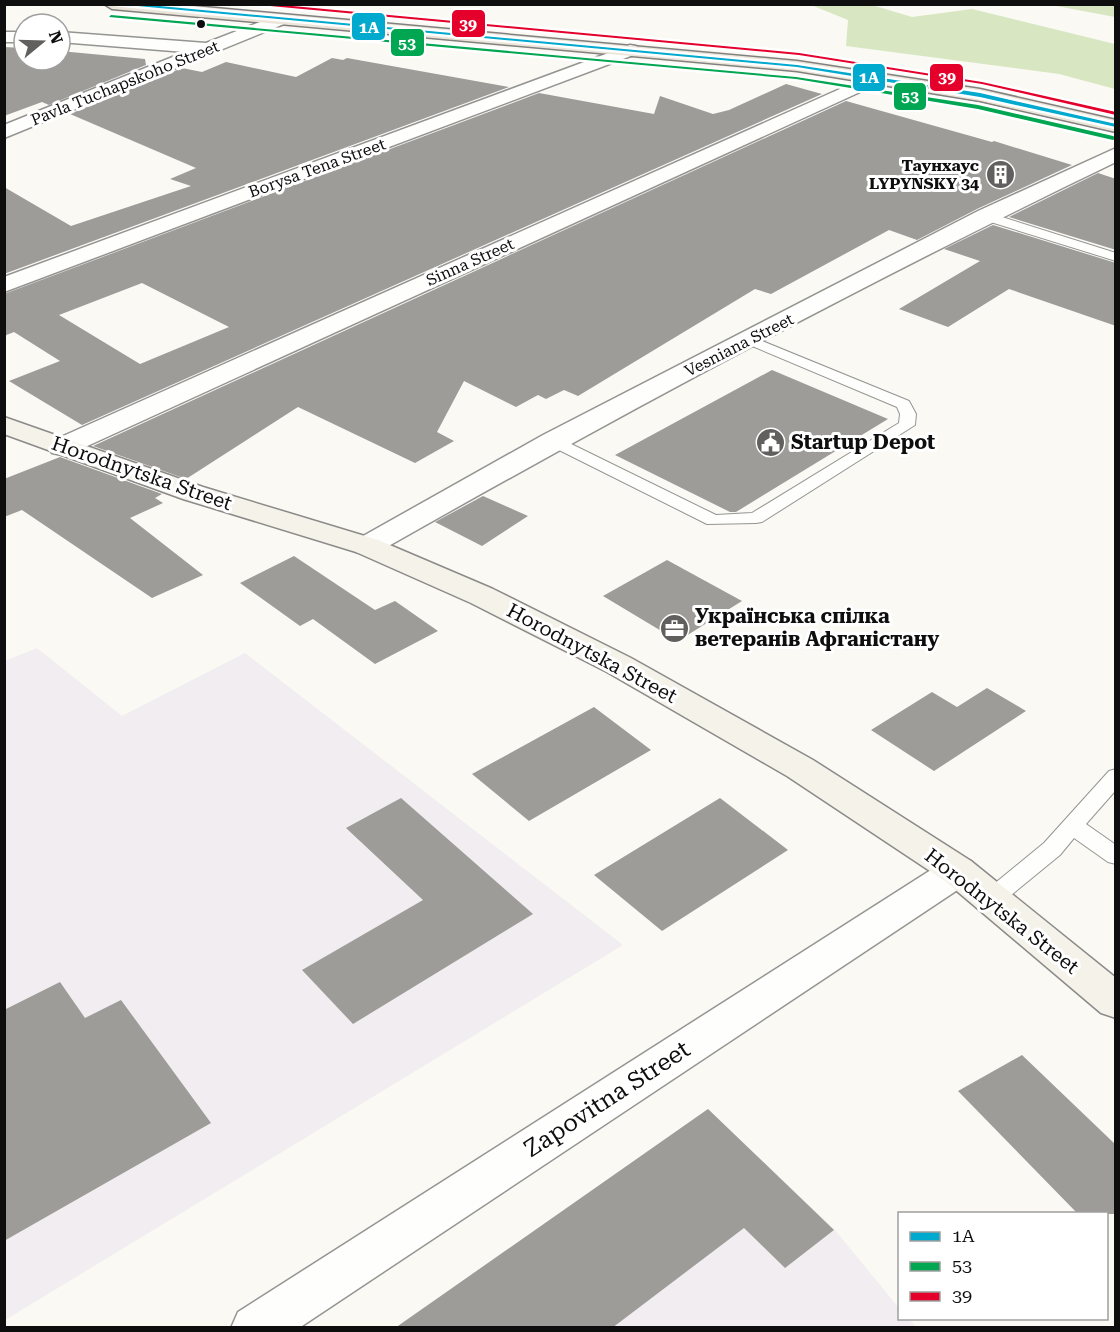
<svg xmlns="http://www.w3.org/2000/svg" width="1120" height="1332" viewBox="0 0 1120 1332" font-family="'Roboto Serif',serif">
	<rect width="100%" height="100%" fill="#faf9f4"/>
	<g fill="#f1edf0">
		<path d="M37 648 122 716 245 653 623 945 5 1320V661Z"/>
		<path d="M708 1109 834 1229 899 1308 900 1318 909 1319 916 1327 395 1328Z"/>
	</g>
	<g fill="#d8e7c2">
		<path d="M811 5H872L912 17 972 9 1115 44V89L1059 74 846 46 848 20Z"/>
		<path d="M1051 5H1115V17Z"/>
	</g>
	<g fill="#9e9c99" fill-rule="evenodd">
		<path d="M4 47 24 48V60H60V51L145 59 146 65 49 105 42 102 4 116Z"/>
		<path d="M332 58 343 60 347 58 509 87 4 274V187L71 226 191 186 170 179 196 168 70 114 182 68 202 72 226 62 296 77Z"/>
		<path d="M786 84 822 94 82 425 9 381 60 361 14 332 4 336V294L539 93 654 114 660 96 713 114 729 110ZM142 283 229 327 140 364 59 315Z"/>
		<path d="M846 101 992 142 994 141 1072 165 977 209 917 240 889 230 771 294 755 289 578 396 564 390 546 399 538 395 516 407 464 381 437 432 454 441 415 463 298 407 186 479 93 446Z"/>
		<path d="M1098 173 1116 179V250L1009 217Z"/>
		<path d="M993 225 1116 263V326L1009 289 948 327 899 309 980 261 944 249Z"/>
		<path d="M772 370 888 419 736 512H730L615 455Z"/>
		<path d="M60 457 162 494 155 498 163 503 130 518 203 575 152 598 22 510 4 517V479Z"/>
		<path d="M483 496 528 516 482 546 435 522Z"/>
		<path d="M294 556 375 610 395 601 438 631 375 664 313 619 300 626 240 583Z"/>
		<path d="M667 560 742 601 678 641 603 596Z"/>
		<path d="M987 688 1026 711 934 771 871 730 932 692 957 707Z"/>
		<path d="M594 707 651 750 529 821 472 774Z"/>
		<path d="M401 798 533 914 353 1024 302 970 423 900 346 828Z"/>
		<path d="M720 798 788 850 662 931 594 875Z"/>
		<path d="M60 982 85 1018 121 1000 211 1123 4 1241V1010Z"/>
		<path d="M1022 1055 1116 1145V1214H1078L958 1091Z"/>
		<path d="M708 1109 834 1230 785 1268 744 1228 612 1328H395Z"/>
	</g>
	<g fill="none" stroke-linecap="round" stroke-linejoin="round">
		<defs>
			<g id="lane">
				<path d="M986 212 1116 253V261L981 219 980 216Z"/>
				<path d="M750 336 909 401 916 414 915 425 762 522 756 523 707 524 547 444 545 441 547 438H559L716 515 752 513 899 423 900 414 897 407 745 343 743 340 745 337Z"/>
				<path d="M1116 769V790L1086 824 1116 845V864L1108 862 1074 838 1060 855 999 905 991 907 983 905 980 899 983 893 1044 843 1109 771Z"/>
			</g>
			<g id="street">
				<path d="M278 15 286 20 284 24 4 138V125L185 52 60 42V32L206 43Z"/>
				<rect x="4" y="32" width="20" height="10"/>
				<path d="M630 45 636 46 639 50 636 54 4 292V277Z"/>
				<path d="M878 72 884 73 887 77 884 81 72 453 62 455 52 453 48 447 52 441Z"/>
				<path d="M1116 148V162C865 283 619 415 378 552L367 555 356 552 352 546 356 540 543 435 978 211Z"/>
				<path d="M958 857 971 861 977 871 971 881 299 1328H231L238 1312 945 861Z"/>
			</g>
			<path id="secondary" d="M4 417 203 487 378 540 493 589 631 658 813 760 971 861 1116 978V1018L1101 1013 945 881 787 776 607 672 471 603 356 552 183 499 4 434Z"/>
			<path id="primary" d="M104 4H172L797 61 980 89 1116 120V132L980 101 797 71 112 9Z"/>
		</defs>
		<use href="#lane" stroke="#949492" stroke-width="2"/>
		<use href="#street" stroke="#949492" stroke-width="3"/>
		<use href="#secondary" stroke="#8b8a88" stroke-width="3"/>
		<use href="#primary" stroke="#82817f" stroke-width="3"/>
		<use href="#lane" fill="#fefefd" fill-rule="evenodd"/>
		<use href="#street" fill="#fefefd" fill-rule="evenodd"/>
		<use href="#secondary" fill="#f5f2ea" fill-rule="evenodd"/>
		<use href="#primary" fill="#ece5da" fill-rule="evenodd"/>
		<defs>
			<path id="bus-1" d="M138 4 797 65 980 93 1116 124V127L980 97 797 67 116 4Z"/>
			<path id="bus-2" d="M111 15 796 77 978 105 1113 136 1116 138 1113 140 978 109 796 79 109 17Z"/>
			<path id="bus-3" d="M271 4 799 53 982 82 1116 112V115L982 84 799 55 249 4Z"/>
		</defs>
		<use href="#bus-1" stroke="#fff" stroke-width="5"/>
		<use href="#bus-2" stroke="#fff" stroke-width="5"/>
		<use href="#bus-3" stroke="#fff" stroke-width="5"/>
		<use href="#bus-1" fill="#00a9ce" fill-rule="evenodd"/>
		<use href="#bus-2" fill="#00a651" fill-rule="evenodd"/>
		<use href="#bus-3" fill="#e4002b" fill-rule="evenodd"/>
	</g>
	<defs>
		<symbol id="building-disc" viewBox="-11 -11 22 22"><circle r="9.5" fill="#61605e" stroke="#fff"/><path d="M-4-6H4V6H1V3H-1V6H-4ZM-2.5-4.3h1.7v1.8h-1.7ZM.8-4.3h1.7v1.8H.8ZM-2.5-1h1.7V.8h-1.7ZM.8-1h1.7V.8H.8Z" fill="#fff"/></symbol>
		<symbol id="civic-disc" viewBox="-11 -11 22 22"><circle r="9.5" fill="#61605e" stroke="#fff"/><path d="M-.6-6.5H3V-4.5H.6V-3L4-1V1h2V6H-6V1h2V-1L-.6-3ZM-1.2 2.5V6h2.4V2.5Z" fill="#fff"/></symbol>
		<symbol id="office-disc" viewBox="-11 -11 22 22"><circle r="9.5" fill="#61605e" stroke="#fff"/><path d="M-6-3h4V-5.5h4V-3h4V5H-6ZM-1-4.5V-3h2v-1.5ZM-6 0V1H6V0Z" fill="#fff"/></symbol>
	</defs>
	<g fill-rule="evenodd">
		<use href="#building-disc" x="984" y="158" width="33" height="33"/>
		<use href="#civic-disc" x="754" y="426" width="33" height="33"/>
		<use href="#office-disc" x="658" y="612" width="33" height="33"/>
	</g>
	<circle fill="#0e0e0e" stroke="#fff" stroke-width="2" cx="201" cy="24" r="5"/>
	<g text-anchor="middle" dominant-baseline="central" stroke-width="6" stroke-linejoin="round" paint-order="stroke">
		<g font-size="16" fill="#0e0e0e" stroke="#fff">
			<text transform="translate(125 83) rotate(-22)">Pavla Tuchapskoho Street</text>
			<text transform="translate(317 168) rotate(-20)">Borysa Tena Street</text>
			<text transform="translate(470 262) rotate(-24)">Sinna Street</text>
			<text transform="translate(739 345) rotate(-27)">Vesniana Street</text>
		</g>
		<g font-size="16" font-weight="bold" fill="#0e0e0e" stroke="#fff" text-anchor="end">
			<text x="979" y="165">Таунхаус<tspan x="979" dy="18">LYPYNSKY 34</tspan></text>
		</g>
		<g font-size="20" font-weight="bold" fill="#0e0e0e" stroke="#fff" text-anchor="start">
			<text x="791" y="442">Startup Depot</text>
			<text x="695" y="616">Українська спілка<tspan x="695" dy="23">ветеранів Афганістану</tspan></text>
		</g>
		<g font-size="20" fill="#0e0e0e" stroke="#fff">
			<text transform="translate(142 473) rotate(19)">Horodnytska Street</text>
			<text transform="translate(592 653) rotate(28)">Horodnytska Street</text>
			<text transform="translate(1002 911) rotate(38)">Horodnytska Street</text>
		</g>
		<g font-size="24" fill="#0e0e0e" stroke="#fff">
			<text transform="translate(607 1099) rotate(-33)">Zapovitna Street</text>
		</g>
	</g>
	<g stroke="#fff" stroke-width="2">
		<rect x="451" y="9" width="35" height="29" rx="6" fill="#e4002b"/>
		<rect x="351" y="12" width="35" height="29" rx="6" fill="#00a9ce"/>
		<rect x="390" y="28" width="35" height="29" rx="6" fill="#00a651"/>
		<rect x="929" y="63" width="35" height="29" rx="6" fill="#e4002b"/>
		<rect x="852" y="63" width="34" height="29" rx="6" fill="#00a9ce"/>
		<rect x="893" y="82" width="34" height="29" rx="6" fill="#00a651"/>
	</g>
	<g font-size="16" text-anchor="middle" font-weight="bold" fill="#fff">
		<text x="468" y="30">39</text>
		<text x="369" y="33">1А</text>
		<text x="407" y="49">53</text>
		<text x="947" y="83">39</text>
		<text x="869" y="83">1А</text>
		<text x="910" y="102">53</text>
	</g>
	<rect width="1120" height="1332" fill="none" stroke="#0e0e0e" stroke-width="12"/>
	<rect x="898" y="1212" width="210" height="108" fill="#ffffff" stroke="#9f9f9f" stroke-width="1.5"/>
	<rect x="910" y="1232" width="30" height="9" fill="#00a9ce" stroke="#9f9f9f" stroke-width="1.5"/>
	<text x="952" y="1242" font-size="18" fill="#0e0e0e">1А</text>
	<rect x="910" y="1262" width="30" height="9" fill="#00a651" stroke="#9f9f9f" stroke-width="1.5"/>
	<text x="952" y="1272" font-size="18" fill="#0e0e0e">53</text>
	<rect x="910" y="1292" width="30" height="9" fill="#e4002b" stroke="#9f9f9f" stroke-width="1.5"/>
	<text x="952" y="1302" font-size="18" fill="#0e0e0e">39</text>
	<g transform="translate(42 42) rotate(71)"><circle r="28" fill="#ffffff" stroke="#9f9f9f" stroke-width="1.5"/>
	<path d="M0-4.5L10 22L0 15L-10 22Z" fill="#61605e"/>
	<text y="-9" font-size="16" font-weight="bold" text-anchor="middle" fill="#0e0e0e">N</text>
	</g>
</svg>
